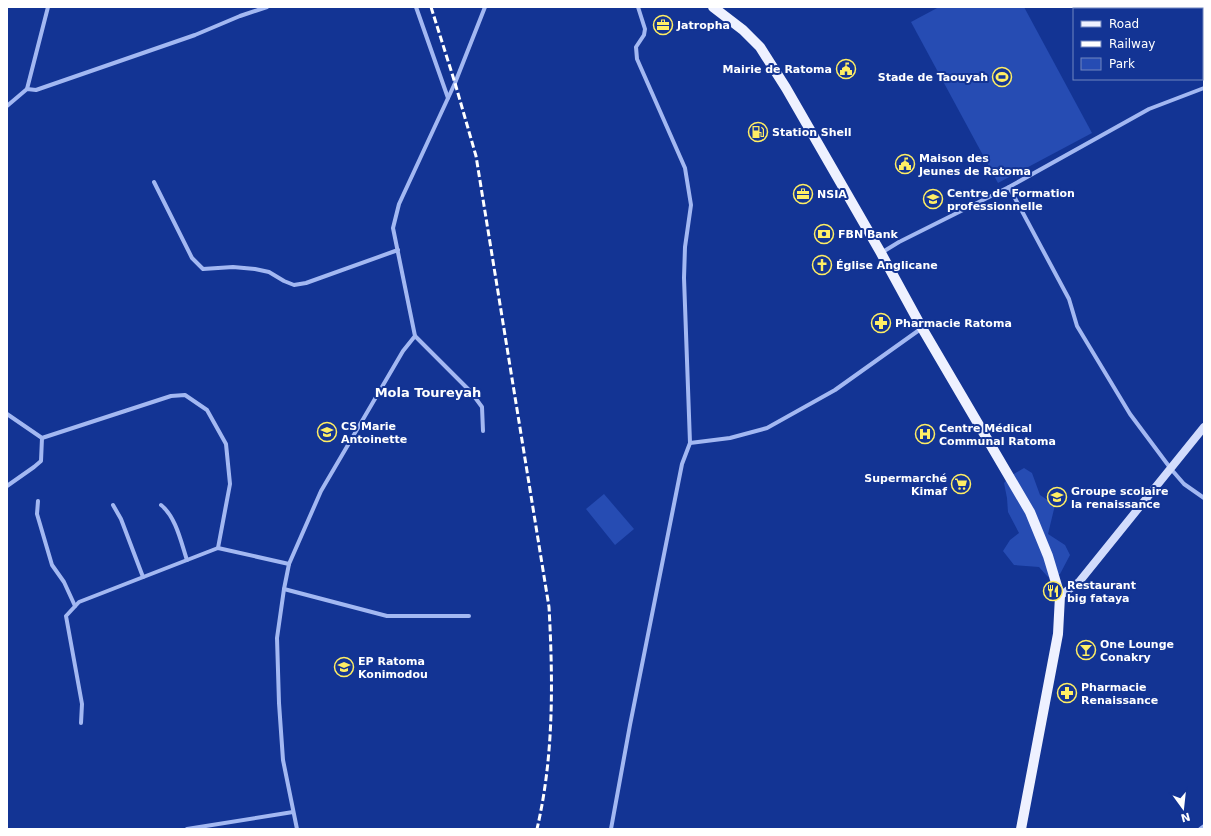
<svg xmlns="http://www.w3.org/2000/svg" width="1211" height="836" viewBox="0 0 1211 836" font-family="'DejaVu Sans',sans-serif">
	<rect width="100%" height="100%" fill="#133494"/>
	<g fill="#264cb3">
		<path d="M939 7H1024L1092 133 998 183 911 22Z"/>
		<path d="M1024 468 1032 473 1040 495 1055 505 1048 534 1065 545 1070 555 1060 574 1048 577 1039 567 1014 565 1003 551 1010 540 1019 533 1008 512 1007 498 1004 483 1012 475Z"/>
		<path d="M604 494 634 529 615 545 586 509Z"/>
	</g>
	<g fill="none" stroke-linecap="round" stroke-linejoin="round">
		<g stroke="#a3b8f2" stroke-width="4">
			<path d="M416 7 448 98"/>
			<path d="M1173 7 1175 9"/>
			<path d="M1202 52 1204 55"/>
			<path d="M27 89 48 7"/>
			<path d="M7 106 27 89 36 90 195 35 240 16 267 7"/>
			<path d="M154 182 192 258 203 269 233 267 255 269 269 272 284 281 294 285 306 283 398 250"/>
			<path d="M1009 187 1069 299 1077 326 1130 414 1171 469 1184 484 1204 498"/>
			<path d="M881 253 899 242 1009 187 1149 109 1204 88"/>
			<path d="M415 336 471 392 482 407 483 431"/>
			<path d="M7 414 42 438 171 396 185 395 207 410 226 444 230 484 218 548"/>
			<path d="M690 443 730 438 767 428 835 390 922 328"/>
			<path d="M7 486 34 467 41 461 42 438"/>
			<path d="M38 501 37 514 52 565 64 582 75 606"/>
			<path d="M113 505 121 519 143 577"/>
			<path d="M161 505C176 517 181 542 187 560"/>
			<path d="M284 589 387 616H469"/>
			<path d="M81 723 82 704 66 616 79 602 218 548 289 564"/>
			<path d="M187 829 293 812"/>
			<path d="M297 829 283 760 279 703 277 638 284 589 289 564 321 491 403 351 415 336 393 228 399 204 455 83 485 7"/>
			<path d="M611 829 630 725 682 464 690 443 684 278 685 247 691 205 685 168 637 59 636 47 644 35 645 29 638 7"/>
			<path d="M1200 829 1204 826"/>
		</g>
		<path stroke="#d2dcfc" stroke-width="8" d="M1060 596 1079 582 1204 427"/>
		<path stroke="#eef1ff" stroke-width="10" d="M713 7 743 30 760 47 786 88 881 253 922 328 1030 512 1048 556 1060 596 1058 634 1021 829"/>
		<path stroke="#fff" stroke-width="3" stroke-dasharray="7 3" stroke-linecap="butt" d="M431 7 455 83 476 156 549 607C553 681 554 756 537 829"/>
	</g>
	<defs>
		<symbol id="office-ring" viewBox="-11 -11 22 22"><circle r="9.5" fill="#133494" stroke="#ffee64" stroke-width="1.5"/><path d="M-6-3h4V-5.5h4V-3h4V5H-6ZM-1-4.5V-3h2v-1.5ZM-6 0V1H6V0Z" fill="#ffee64"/></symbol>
		<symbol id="civic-ring" viewBox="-11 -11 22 22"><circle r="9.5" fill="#133494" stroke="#ffee64" stroke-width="1.5"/><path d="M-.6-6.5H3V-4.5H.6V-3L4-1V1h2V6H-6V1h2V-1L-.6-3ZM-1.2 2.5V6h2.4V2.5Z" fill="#ffee64"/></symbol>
		<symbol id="stadium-ring" viewBox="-11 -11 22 22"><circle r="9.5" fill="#133494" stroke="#ffee64" stroke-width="1.5"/><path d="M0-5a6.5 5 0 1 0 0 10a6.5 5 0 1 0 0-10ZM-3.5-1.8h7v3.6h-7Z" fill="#ffee64"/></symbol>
		<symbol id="fuel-ring" viewBox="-11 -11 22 22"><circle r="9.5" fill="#133494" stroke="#ffee64" stroke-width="1.5"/><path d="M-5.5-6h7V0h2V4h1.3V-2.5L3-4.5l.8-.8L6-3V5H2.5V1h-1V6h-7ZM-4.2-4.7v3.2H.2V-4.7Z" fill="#ffee64"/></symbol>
		<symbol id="school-ring" viewBox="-11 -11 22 22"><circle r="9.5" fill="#133494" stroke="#ffee64" stroke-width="1.5"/><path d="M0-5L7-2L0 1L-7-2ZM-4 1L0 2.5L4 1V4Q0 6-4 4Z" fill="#ffee64"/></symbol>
		<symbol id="bank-ring" viewBox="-11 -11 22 22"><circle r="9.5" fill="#133494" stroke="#ffee64" stroke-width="1.5"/><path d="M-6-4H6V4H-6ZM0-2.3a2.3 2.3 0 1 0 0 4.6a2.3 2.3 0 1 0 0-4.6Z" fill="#ffee64"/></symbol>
		<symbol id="church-ring" viewBox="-11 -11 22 22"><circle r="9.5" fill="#133494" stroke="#ffee64" stroke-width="1.5"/><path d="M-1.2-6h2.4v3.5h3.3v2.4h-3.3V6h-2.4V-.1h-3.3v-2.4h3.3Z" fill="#ffee64"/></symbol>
		<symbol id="pharmacy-ring" viewBox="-11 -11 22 22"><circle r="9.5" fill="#133494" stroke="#ffee64" stroke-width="1.5"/><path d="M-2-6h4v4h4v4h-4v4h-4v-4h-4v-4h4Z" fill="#ffee64"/></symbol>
		<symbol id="hospital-ring" viewBox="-11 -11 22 22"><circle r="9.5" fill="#133494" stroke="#ffee64" stroke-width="1.5"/><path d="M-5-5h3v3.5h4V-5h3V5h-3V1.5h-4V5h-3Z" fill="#ffee64"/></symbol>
		<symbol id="supermarket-ring" viewBox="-11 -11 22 22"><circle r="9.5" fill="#133494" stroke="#ffee64" stroke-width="1.5"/><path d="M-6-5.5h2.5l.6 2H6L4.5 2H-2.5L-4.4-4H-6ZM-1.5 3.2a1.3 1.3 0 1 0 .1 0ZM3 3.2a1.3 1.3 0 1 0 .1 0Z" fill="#ffee64"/></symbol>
		<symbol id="restaurant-ring" viewBox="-11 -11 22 22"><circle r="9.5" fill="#133494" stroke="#ffee64" stroke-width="1.5"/><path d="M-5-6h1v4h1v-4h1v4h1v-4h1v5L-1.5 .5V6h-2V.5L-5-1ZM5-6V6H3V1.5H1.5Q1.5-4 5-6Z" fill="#ffee64"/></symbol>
		<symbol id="bar-ring" viewBox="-11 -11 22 22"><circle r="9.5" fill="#133494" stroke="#ffee64" stroke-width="1.5"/><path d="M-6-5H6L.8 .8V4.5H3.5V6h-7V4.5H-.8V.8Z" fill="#ffee64"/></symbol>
	</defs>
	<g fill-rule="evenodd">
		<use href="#office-ring" x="652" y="14" width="22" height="22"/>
		<use href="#civic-ring" x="835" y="58" width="22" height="22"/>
		<use href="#stadium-ring" x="991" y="66" width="22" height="22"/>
		<use href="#fuel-ring" x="747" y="121" width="22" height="22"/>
		<use href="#civic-ring" x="894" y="153" width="22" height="22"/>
		<use href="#office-ring" x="792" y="183" width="22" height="22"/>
		<use href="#school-ring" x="922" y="188" width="22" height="22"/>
		<use href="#bank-ring" x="813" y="223" width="22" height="22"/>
		<use href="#church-ring" x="811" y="254" width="22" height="22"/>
		<use href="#pharmacy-ring" x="870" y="312" width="22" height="22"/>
		<use href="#school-ring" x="316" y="421" width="22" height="22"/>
		<use href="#hospital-ring" x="914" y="423" width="22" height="22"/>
		<use href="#supermarket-ring" x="950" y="473" width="22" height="22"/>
		<use href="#school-ring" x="1046" y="486" width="22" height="22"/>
		<use href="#restaurant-ring" x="1042" y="580" width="22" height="22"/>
		<use href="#bar-ring" x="1075" y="639" width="22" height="22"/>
		<use href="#school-ring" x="333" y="656" width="22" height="22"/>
		<use href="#pharmacy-ring" x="1056" y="682" width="22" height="22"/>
	</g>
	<g text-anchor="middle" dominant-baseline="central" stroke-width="4" stroke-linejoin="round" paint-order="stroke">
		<g font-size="11" font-weight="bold" fill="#fff" stroke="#133494" text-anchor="start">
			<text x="677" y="25">Jatropha</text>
			<text x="832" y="69" text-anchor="end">Mairie de Ratoma</text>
			<text x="988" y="77" text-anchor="end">Stade de Taouyah</text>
			<text x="772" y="132">Station Shell</text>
			<text x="919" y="158">Maison des<tspan x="919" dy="13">Jeunes de Ratoma</tspan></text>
			<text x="947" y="193">Centre de Formation<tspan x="947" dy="13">professionnelle</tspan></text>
			<text x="817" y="194">NSIA</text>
			<text x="838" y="234">FBN Bank</text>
			<text x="836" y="265">Église Anglicane</text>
			<text x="895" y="323">Pharmacie Ratoma</text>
			<text x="341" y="426">CS Marie<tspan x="341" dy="13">Antoinette</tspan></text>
			<text x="939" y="428">Centre Médical<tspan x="939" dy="13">Communal Ratoma</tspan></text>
			<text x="947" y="478" text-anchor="end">Supermarché<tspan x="947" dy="13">Kimaf</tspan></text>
			<text x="1071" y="491">Groupe scolaire<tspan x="1071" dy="13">la renaissance</tspan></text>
			<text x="1067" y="585">Restaurant<tspan x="1067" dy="13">big fataya</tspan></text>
			<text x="1100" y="644">One Lounge<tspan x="1100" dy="13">Conakry</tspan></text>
			<text x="358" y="661">EP Ratoma<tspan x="358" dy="13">Konimodou</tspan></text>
			<text x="1081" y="687">Pharmacie<tspan x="1081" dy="13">Renaissance</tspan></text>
		</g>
		<g font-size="13" font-weight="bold" fill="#fff" stroke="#133494">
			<text x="428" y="392">Mola Toureyah</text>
		</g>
	</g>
	<rect width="1211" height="836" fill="none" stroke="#ffffff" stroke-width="16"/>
	<rect x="1073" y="8" width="130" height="72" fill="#133494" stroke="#7185bf"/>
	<rect x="1081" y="21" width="20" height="6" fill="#eef1ff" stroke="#7185bf"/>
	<text x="1109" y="28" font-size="12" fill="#ffffff">Road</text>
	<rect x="1081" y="41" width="20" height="6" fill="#ffffff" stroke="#7185bf"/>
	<text x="1109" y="48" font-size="12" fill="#ffffff">Railway</text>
	<rect x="1081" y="58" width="20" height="12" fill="#264cb3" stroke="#7185bf"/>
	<text x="1109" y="68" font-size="12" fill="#ffffff">Park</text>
	<g transform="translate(1183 808) rotate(165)" stroke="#133494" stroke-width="3" paint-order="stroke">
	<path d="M0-3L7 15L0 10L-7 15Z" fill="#ffffff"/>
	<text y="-6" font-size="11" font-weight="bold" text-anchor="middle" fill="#ffffff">N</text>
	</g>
</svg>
